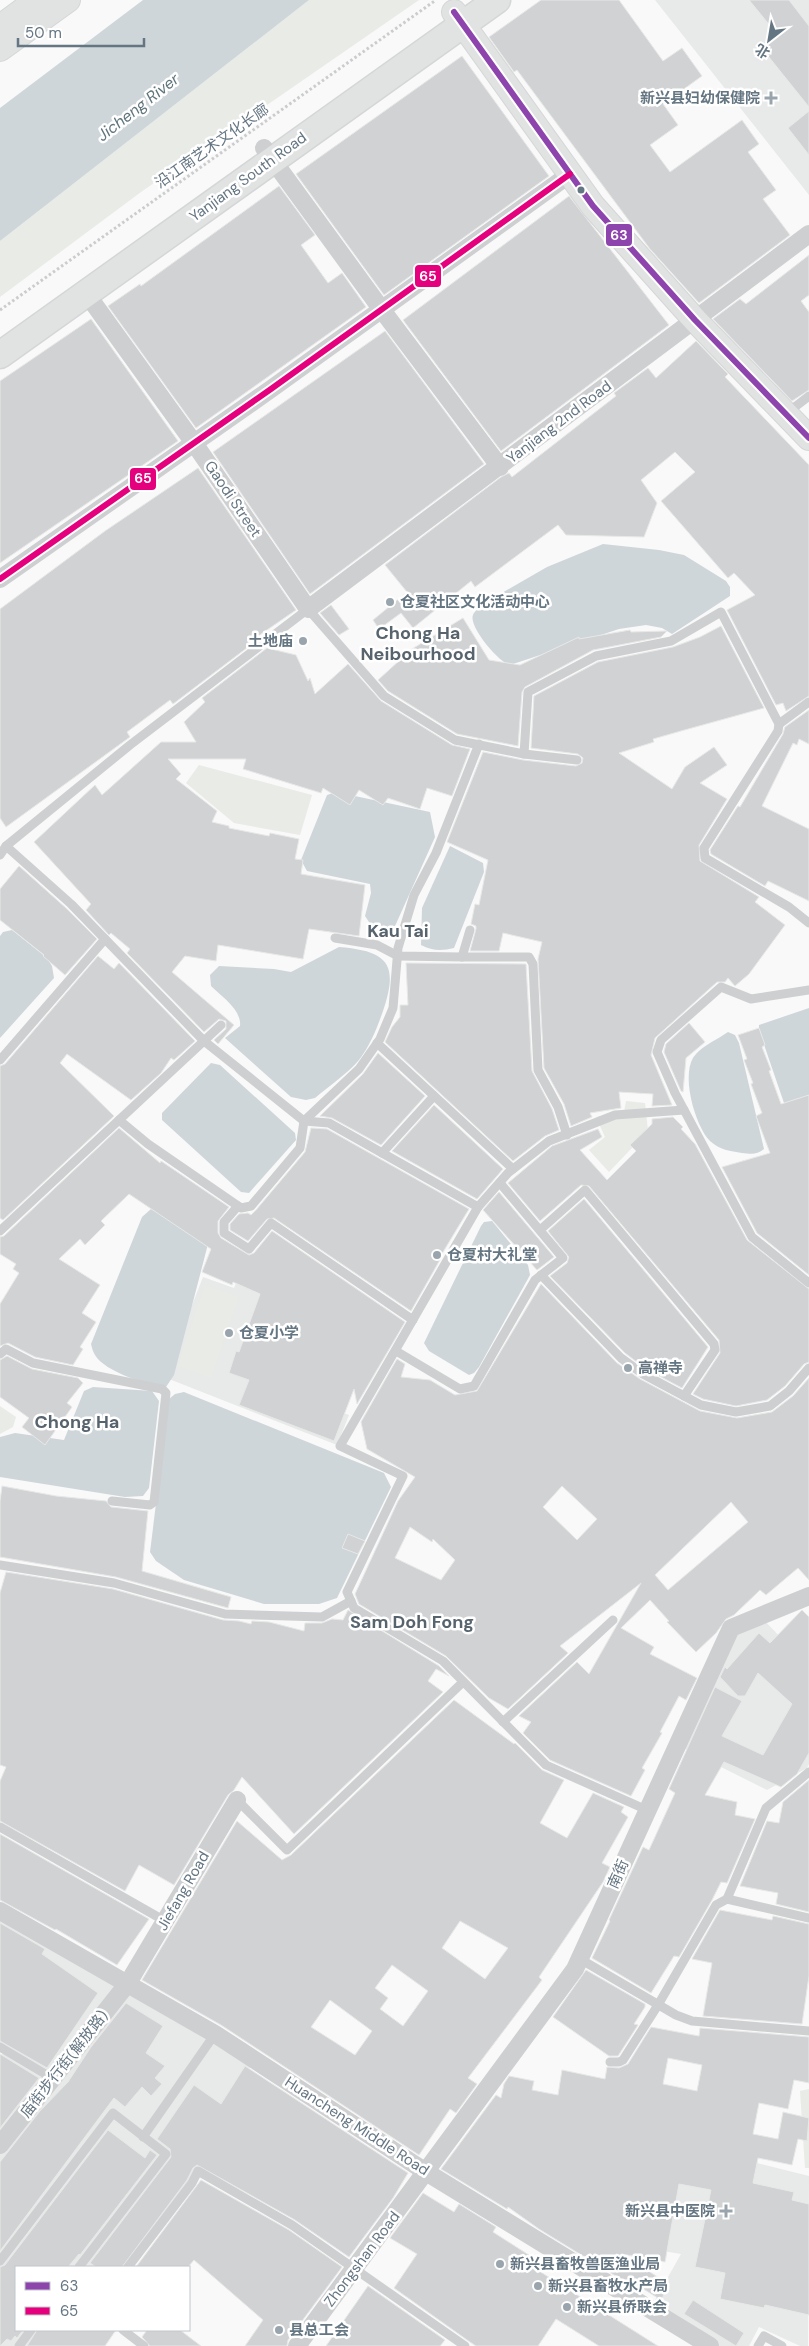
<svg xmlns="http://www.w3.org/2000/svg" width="809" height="2346" viewBox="0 0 809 2346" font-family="'DM Sans','Noto Sans SC',sans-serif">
	<rect width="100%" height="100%" fill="#f9f9f9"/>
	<g fill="#e8e9e9">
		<path d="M655 0H809V195Z"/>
		<path d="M242 1269 294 1290 259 1380 349 1415 337 1445 164 1377 203 1277 234 1288Z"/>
		<path d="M760 1616 809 1667V1764L807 1768 767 1790 677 1745 731 1628Z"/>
		<path d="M0 1911 254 2059 192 2183 128 2267H16V2330H81L69 2346H0V2058L5 2050 0 2047Z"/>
		<path d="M653 2137 809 2176 808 2346H800L759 2327 749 2346H710L650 2309 681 2254 638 2247Z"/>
	</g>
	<g fill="#e8ebe6">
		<path d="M309 0H419L141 192 0 297V241Z"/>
		<path d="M199 765 312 795 300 835 234 823 186 783Z"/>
		<path d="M626 1101 645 1103 648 1131 609 1172 589 1150 605 1137 596 1117 624 1112Z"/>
		<path d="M205 1285 239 1297 211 1378 177 1366Z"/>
		<path d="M0 1406 16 1417 13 1427 0 1434Z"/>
		<path d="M809 2089V2168H805L800 2091Z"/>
	</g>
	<g fill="#ced6d9">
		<path d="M143 0H309L0 241V108Z"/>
		<path d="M603 544 659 550 684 555 726 581 730 587V596L672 634 662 628 646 625 619 629 510 665C499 663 468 626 473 615 474 612 479 608 481 605L547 567Z"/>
		<path d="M336 792 430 812 435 837 395 926C386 931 382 931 373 928L365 916 371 893 370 884 307 871 301 860 327 795Z"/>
		<path d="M450 846 483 863 484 872 454 948C442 951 432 951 421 945L422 908Z"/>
		<path d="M12 930 47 958 52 966 54 978 0 1038V936L3 932Z"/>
		<path d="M339 947C388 951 399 964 383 1011 377 1028 370 1046 359 1060 347 1074 329 1086 315 1098L306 1100 291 1097 225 1038 240 1026C242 1010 221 996 211 986L210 975 219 966 274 969 291 972Z"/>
		<path d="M809 1008V1098L784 1103 759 1030V1025Z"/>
		<path d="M728 1032 735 1035 739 1043 764 1149C757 1155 751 1154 742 1153 730 1151 720 1150 710 1141 695 1126 679 1071 696 1054 704 1045 718 1039 728 1032Z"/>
		<path d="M211 1063 220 1065 295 1133 296 1140 249 1193 241 1192 162 1120V1113Z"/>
		<path d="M151 1209 202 1235 208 1244 174 1375 166 1387C148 1385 105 1372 95 1355 93 1352 92 1348 91 1344L142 1217Z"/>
		<path d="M492 1221 528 1265 530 1275 479 1367 474 1373 469 1375 429 1351 424 1343 481 1226 484 1222Z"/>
		<path d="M93 1387 152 1391 159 1401 149 1488 143 1496 125 1497 0 1477V1437L15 1433 64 1440 84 1391Z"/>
		<path d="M184 1392 384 1473 391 1487 337 1598 319 1604H264L184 1580 156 1561 150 1552 169 1399 175 1394Z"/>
	</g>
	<g fill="#d0d2d3" stroke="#e8e8e8" fill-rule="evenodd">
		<path d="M541 0H619L663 61 682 48 702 76 663 104 678 125 650 145 670 172 742 120 759 144 748 152 776 190 763 199 790 235 699 303 650 249 517 70 514 72 489 37Z"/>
		<path d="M749 0H789L809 26V107L760 46 776 33Z"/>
		<path d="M462 56 549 176 384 295 296 174Z"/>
		<path d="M809 111V155L788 128Z"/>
		<path d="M279 186 315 235 301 245 328 283 342 273 366 307 196 428 108 306 140 284 141 286Z"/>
		<path d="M569 196 669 325 501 451 403 320Z"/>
		<path d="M809 255V295L801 301 809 312V390L792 401 713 319 740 299 746 304Z"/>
		<path d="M91 319 178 441 0 563V381Z"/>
		<path d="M385 331 484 464 310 594 213 452Z"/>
		<path d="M696 341 728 374 725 377 809 465V696L786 711 783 703 776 705 727 610 755 595 734 573 728 578 661 501 695 472 675 452 641 480 657 503 644 537 566 535 558 525 475 587 471 581 413 628 401 613 379 629 373 620 407 592 385 565 501 477 509 473 512 477 616 396 614 393 648 368 656 378Z"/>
		<path d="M198 468 296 610 248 643 252 644 173 704 170 700 127 732 130 737 6 827 0 818V609L105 531Z"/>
		<path d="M331 605 349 629 339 635 320 613Z"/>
		<path d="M463 618 489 660 520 665 579 637V639L630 630 631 632 667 631 661 637 593 650 525 687 522 692 518 746 457 734 388 691 378 680 412 649Z"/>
		<path d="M721 626 764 708 681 731 653 739 654 742 619 753 672 789 685 767 714 747 727 765 700 783 727 799 699 845 700 861 759 897 755 902 785 925 749 974 735 986 728 978 725 982H717L655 1038 651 1055 672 1105 652 1106 653 1094 619 1092 621 1108 590 1113 592 1117 571 1126 564 1104 544 1068 538 959 542 942 503 933 499 951H470L476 929V926L471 924 475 904 479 905 488 860 447 842 483 752 523 760 576 766 582 763 583 758 578 754 531 748 534 696 598 662 673 647 700 637Z"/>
		<path d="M267 648 296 655 308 681 310 678 315 694 348 664 381 701 452 745 470 749 452 796 427 788 420 809 388 798 383 805 359 790 350 805 323 788 321 793 243 769 246 759H168L181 774 176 779 217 811 212 822 229 826V828L269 836 270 833 299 839 295 859 303 860 301 874 365 885 359 936 309 929 303 959 218 945 216 961 185 956 172 972 234 1025 218 1044 214 1040 226 1029V1021L219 1019 204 1032 127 953 130 949 111 933 109 935 86 910 91 904 34 842 95 785 102 795 161 742H196L184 722 205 702 202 698Z"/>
		<path d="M809 710V744L799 739 797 745 793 743 762 806 809 829V901L768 881 765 886 711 854 710 850 738 806 740 807 783 734 785 727Z"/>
		<path d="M19 866 67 909 97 939 65 975 43 956 44 955 0 920V889Z"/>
		<path d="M98 956 114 969 119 963 195 1041 174 1060 171 1058 161 1073 131 1100 67 1054 60 1063 114 1116 3 1220 0 1218V1066L5 1064Z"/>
		<path d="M406 963 526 964 532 1071 552 1109 559 1130 545 1136 513 1161 385 1042 392 1027 400 1017V1005H408Z"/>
		<path d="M689 1023 705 1042 686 1058 683 1092 681 1091 664 1052 666 1044Z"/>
		<path d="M759 1028 765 1045 762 1047 771 1070 769 1071 781 1104 809 1095V1275L757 1233 722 1167 770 1153 756 1116 762 1113 751 1084 753 1083 744 1060 747 1059 738 1035Z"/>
		<path d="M378 1053 425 1096 381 1145 332 1118 320 1116 363 1074Z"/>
		<path d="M434 1105 503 1169 477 1199 392 1151Z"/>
		<path d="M673 1117 683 1127 681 1129 695 1144 747 1240 809 1289V1362L804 1364 785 1386 767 1400 736 1406 703 1399 693 1394 720 1353 719 1340 589 1186 581 1185 540 1221 508 1183 552 1146 598 1129 602 1137 580 1150 607 1180 636 1151 630 1145 652 1124V1119Z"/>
		<path d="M119 1128 160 1163 161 1161 229 1207 218 1221V1233L221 1238 249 1255 254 1253 272 1231 405 1322 357 1404 354 1389 334 1441 239 1405 249 1380 229 1373 236 1351 239 1352 260 1294 233 1282 232 1285 202 1272 211 1249 129 1194 101 1221 105 1225 85 1245 80 1239 59 1259 100 1285 82 1313 96 1322 80 1347 83 1349 73 1365 35 1357 8 1343 0 1346V1304L19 1273 13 1269 16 1264 0 1254V1237L4 1236Z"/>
		<path d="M311 1128 327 1129 469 1209 440 1257 441 1258 411 1311 274 1218 267 1219 248 1241 230 1230V1224L239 1214 248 1213 251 1215 256 1210 305 1152Z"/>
		<path d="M499 1192 554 1257 537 1270 483 1210Z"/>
		<path d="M584 1199 708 1347 682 1388 646 1369 625 1353 550 1276 567 1263 569 1257 548 1231Z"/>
		<path d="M541 1284 617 1363 640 1379 700 1411 737 1418 772 1412 793 1396 809 1378V1580L798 1568 766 1595 760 1590 734 1615 726 1619 716 1633 696 1652 667 1622 669 1621 650 1600 621 1628 654 1647 650 1654 697 1678 686 1700 679 1696 660 1732 662 1733 642 1768 645 1770 631 1796 550 1760 523 1733 531 1722 519 1716 577 1662 589 1674 641 1583 560 1646 568 1653 508 1709 489 1698 446 1656 359 1604 355 1594 398 1501 415 1477 367 1449 361 1422 397 1359 405 1364 401 1377 430 1380 455 1395 477 1391ZM562 1486 597 1519 577 1540 543 1507ZM731 1502 748 1522 668 1590 655 1575ZM410 1527 432 1542 433 1539 455 1560 441 1580 395 1558Z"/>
		<path d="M7 1356 32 1369 78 1378 83 1383 67 1403 72 1407 45 1445 22 1427 29 1418 0 1397V1360Z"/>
		<path d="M2 1486 56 1496 106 1501 111 1507 148 1511 142 1571 231 1597 228 1608 116 1577 0 1557V1501Z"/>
		<path d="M348 1534 365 1541 358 1554 342 1548Z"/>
		<path d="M6 1572 113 1589 223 1620 239 1621 251 1624 252 1621 269 1622 304 1631 305 1623H322L332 1619 343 1620 348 1610 439 1666 449 1676 436 1669 428 1681 443 1692 294 1834 242 1777 234 1790 228 1795 174 1885 139 1865 125 1891 0 1821V1781L6 1767 0 1765V1593Z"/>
		<path d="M802 1610 809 1617V1753L797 1774 781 1787 724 1762 705 1795 737 1802 735 1815 755 1819 727 1883 721 1882 712 1900 679 1957 674 1956 651 1993 592 1958 610 1921 609 1920 643 1847 649 1850 675 1793 669 1789 715 1687 742 1701 722 1736 763 1755 792 1704 758 1673 745 1696H738L720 1677 725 1667 727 1669 759 1633 770 1643Z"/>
		<path d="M454 1700 514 1744 515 1743 542 1770 564 1780 540 1823 567 1838 593 1793 624 1807 621 1812 628 1817 602 1863 610 1867 603 1882 539 1977 542 1980 468 2078 477 2084 456 2113 450 2109 419 2155 221 2025 142 1980 237 1821 282 1860 291 1855ZM460 1921 508 1948 485 1979 442 1948ZM392 1965 428 1991 403 2026 380 2009 388 1998 375 1988ZM330 2000 372 2031 355 2055 311 2027Z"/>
		<path d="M809 1780V1912L776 1904 778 1893 740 1886 767 1821 779 1823 783 1802Z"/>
		<path d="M0 1834 149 1919 117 1965 56 1929 55 1930 0 1900Z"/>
		<path d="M720 1910 772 1920 773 1916 809 1924V1976L802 2024 703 2016 712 1963 692 1959Z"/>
		<path d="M0 1923 45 1949 42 1954 98 1993 47 2068 0 2041Z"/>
		<path d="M586 1970 645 2004V2007L634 2024 638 2025 618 2056H609L553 2017Z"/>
		<path d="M126 2003 163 2026 146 2053 165 2066 155 2078 162 2084 151 2096 142 2087 125 2107 114 2098 0 2251V2162L40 2111 68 2082 91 2047Z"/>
		<path d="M651 2027 699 2036 700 2028 809 2037V2083L794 2080 788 2109 759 2103 753 2134 778 2139 783 2112 809 2118 807 2141 798 2139 792 2165 758 2158 753 2183 794 2192 792 2200 809 2204V2315L765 2305 764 2308 720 2299 725 2273 695 2267 711 2190 679 2184 665 2262 622 2254 670 2285 661 2300 629 2280 627 2283 539 2229 508 2207 507 2209 441 2169 496 2095 501 2098 504 2084 509 2076 534 2081 532 2090 558 2095 562 2070 605 2079 607 2067 619 2068 628 2064ZM668 2058 702 2065 697 2091 663 2084Z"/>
		<path d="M0 2054 39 2078 0 2128Z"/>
		<path d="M245 2066 408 2173 393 2198 349 2257 295 2220 197 2165 193 2168 187 2180 122 2267H96L90 2263 171 2157 170 2149 157 2139 194 2085 221 2104Z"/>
		<path d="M108 2130 145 2158 150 2150 157 2155 80 2255 79 2254 68 2267H16V2330H23L17 2338 15 2336 11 2341 7 2339 0 2346V2267L5 2265Z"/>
		<path d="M201 2180 289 2230 342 2267 288 2340 287 2346H245L263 2320 194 2260 188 2267H136Z"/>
		<path d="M423 2193 454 2212 459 2204 496 2227 493 2232 532 2257 528 2264 658 2346H599L556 2319 538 2346H476L470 2342 394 2288 417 2254 390 2238Z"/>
		<path d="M368 2286 445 2340 440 2346H326Z"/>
		<path d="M693 2300 744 2333 736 2346 684 2314Z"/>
		<path d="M37 2330H116L105 2346H27Z"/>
		<path d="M147 2330H180L201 2346H150L142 2337Z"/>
	</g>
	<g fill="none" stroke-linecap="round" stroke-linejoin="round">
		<defs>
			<g id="secondary">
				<path d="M454 12 593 206 695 320 809 438"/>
				<path d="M0 27 37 0"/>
				<path d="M0 49 68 0"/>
			</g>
			<path id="primary" d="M0 355 497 0"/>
		</defs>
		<use href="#secondary" stroke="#d5d6d7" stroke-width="26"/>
		<use href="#primary" stroke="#d5d6d7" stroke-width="29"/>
		<path stroke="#cbcccd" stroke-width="3" stroke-dasharray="2.5 2.5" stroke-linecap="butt" d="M0 310 436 0"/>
		<g stroke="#cecfd0" stroke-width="9">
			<path d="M787 413 809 396"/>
			<path d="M779 724 809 702"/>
			<path d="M524 754 577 760"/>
			<path d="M6 846 71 904 204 1041 304 1121 329 1123 478 1207 340 1446 403 1476 347 1592 354 1608 443 1661 546 1765 647 1810"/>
			<path d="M0 855 6 846 130 745 308 609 384 696 455 740 524 754 528 692 596 656 671 641 721 612 779 724 778 731 704 848 705 858 789 907 809 923"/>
			<path d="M335 938 377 945 398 956 462 957 470 930"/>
			<path d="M462 957H529L533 964 538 1070 558 1107 567 1135"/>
			<path d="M809 990 751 999 721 987 661 1040 657 1052 675 1093 752 1237 809 1283"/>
			<path d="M377 1043 513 1169"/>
			<path d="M0 1060 105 939"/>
			<path d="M119 1120 148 1144 241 1208 251 1206 300 1148 304 1121 359 1069 380 1039 393 1008 398 948 414 895 436 853 479 744"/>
			<path d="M382 1153 434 1096"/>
			<path d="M238 1206 224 1222V1233L249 1249 271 1223 413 1320"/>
			<path d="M478 1207 508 1173 549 1141 615 1115 684 1110"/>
			<path d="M540 1230 585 1190 714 1344 715 1350 684 1396"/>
			<path d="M0 1231 221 1025"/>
			<path d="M541 1275 621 1358 643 1374 701 1405 736 1412 770 1406 789 1391 809 1368"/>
			<path d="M396 1351 460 1389 474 1386 535 1280 563 1258 500 1183"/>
			<path d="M0 1354 6 1349 33 1363 162 1389 166 1393 154 1502 150 1505 112 1501"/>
			<path d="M0 1565 114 1583 225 1614 322 1617 351 1601"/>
			<path d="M503 1722 613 1620"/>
			<path d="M237 1800 287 1850 463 1682"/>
			<path d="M0 1827 165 1921"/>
			<path d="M727 1899 766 1808 809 1772"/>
			<path d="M580 1959 676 2015 692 2021 809 2031"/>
			<path d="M0 2047 52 2078"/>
			<path d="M610 2062H619L623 2060 658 2005 716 1905 727 1899 809 1918"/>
			<path d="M143 2137 215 2034"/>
			<path d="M0 2261 113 2113 166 2154 79 2267"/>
			<path d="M128 2267 192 2183 198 2171 292 2225 465 2346"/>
			<path d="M123 2330 144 2346"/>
			<path d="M19 2346 31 2330"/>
			<path d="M758 2346 764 2336 782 2346"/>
		</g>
		<g stroke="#cecfd0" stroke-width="18">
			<path d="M264 148 382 310 500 467"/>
			<path d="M86 293 194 443 308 609 809 234"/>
			<path d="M0 579 271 389 570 174"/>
			<path d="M0 1911 215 2034 426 2172 710 2346"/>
			<path d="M0 2145 128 1983 237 1800"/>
			<path d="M297 2346 575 1969 731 1628 809 1596"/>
		</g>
		<use href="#secondary" stroke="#e1e2e2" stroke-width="24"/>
		<use href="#primary" stroke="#e1e2e2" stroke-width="26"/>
		<defs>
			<path id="bus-1" d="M454 12 593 206 695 320 809 438"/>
			<path id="bus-2" d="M0 579 271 389 570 174"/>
		</defs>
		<use href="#bus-1" stroke="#fff" stroke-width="10"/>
		<use href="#bus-2" stroke="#fff" stroke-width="10"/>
		<use href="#bus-1" stroke="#8e44ad" stroke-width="6"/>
		<use href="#bus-2" stroke="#e5007d" stroke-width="6"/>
	</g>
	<g fill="#99a4ac" stroke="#fff" stroke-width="2">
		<path d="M768.5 90.5h5v5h5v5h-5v5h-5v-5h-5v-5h5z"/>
		<circle cx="390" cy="602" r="5"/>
		<circle cx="303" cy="641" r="5"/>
		<circle cx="437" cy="1255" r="5"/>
		<circle cx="229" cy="1333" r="5"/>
		<circle cx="628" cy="1368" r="5"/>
		<path d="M723.5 2203.5h5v5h5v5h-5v5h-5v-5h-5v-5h5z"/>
		<circle cx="500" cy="2264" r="5"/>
		<circle cx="538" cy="2286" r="5"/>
		<circle cx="567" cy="2307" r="5"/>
		<circle cx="279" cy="2330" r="5"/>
	</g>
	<circle fill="#657683" stroke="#fff" stroke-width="2" cx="581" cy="190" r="4.5"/>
	<g text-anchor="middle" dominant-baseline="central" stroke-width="5" stroke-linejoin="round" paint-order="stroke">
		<g font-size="15" font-weight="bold" fill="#657683" stroke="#fff" text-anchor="start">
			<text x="760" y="98" text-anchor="end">新兴县妇幼保健院</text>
			<text x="400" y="602">仓夏社区文化活动中心</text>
			<text x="293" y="641" text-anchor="end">土地庙</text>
			<text x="447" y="1255">仓夏村大礼堂</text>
			<text x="239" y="1333">仓夏小学</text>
			<text x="638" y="1368">高禅寺</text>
			<text x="715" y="2211" text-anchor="end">新兴县中医院</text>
			<text x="510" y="2264">新兴县畜牧兽医渔业局</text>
			<text x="548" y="2286">新兴县畜牧水产局</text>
			<text x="577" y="2307">新兴县侨联会</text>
			<text x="289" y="2330">县总工会</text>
		</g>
		<g font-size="15" fill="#657683" stroke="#fff">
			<text transform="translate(212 146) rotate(-35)">沿江南艺术文化长廊</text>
			<text transform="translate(248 177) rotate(-36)">Yanjiang South Road</text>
			<text transform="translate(559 422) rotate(-37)">Yanjiang 2nd Road</text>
			<text transform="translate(233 499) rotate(56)">Gaodi Street</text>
			<text transform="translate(618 1874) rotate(-66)">南街</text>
			<text transform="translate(183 1891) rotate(-60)">Jiefang Road</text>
			<text transform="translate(64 2064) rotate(-52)">庙街步行街(解放路)</text>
			<text transform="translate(357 2126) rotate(33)">Huancheng Middle Road</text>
			<text transform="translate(362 2259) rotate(-53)">Zhongshan Road</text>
		</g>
		<g font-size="16" font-style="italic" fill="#60757c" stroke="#fff">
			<text transform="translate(138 107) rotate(-38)">Jicheng River</text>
		</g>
		<g font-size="18" font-weight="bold" fill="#57646e" stroke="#fff">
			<text x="418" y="633">Chong Ha<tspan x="418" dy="21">Neibourhood</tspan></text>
			<text x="398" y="931">Kau Tai</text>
			<text x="77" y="1422">Chong Ha</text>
			<text x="412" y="1622">Sam Doh Fong</text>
		</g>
	</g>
	<g stroke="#fff" stroke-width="2">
		<rect x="605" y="223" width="28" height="24" rx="5" fill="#8e44ad"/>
		<rect x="414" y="264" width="28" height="24" rx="5" fill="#e5007d"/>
		<rect x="129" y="467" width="28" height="24" rx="5" fill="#e5007d"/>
	</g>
	<g font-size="14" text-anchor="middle" font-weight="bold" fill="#fff">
		<text x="619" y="240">63</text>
		<text x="428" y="281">65</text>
		<text x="143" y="483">65</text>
	</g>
	<rect x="15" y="2266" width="175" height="65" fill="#ffffff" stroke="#c1c8cd"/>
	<rect x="25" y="2282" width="25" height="8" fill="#8e44ad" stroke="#c1c8cd"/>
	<text x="60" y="2291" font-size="15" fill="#657683">63</text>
	<rect x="25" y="2307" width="25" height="8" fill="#e5007d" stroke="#c1c8cd"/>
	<text x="60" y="2316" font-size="15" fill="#657683">65</text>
	<g transform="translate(769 40) rotate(211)" stroke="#ffffff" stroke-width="4" paint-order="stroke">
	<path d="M0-4L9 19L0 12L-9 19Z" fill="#657683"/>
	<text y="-8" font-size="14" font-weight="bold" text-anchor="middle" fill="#657683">北</text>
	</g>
	<path d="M18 38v8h126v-8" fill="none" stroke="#657683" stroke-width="2.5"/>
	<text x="25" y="38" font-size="15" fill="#657683" stroke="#ffffff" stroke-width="4" paint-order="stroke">50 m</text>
</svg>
